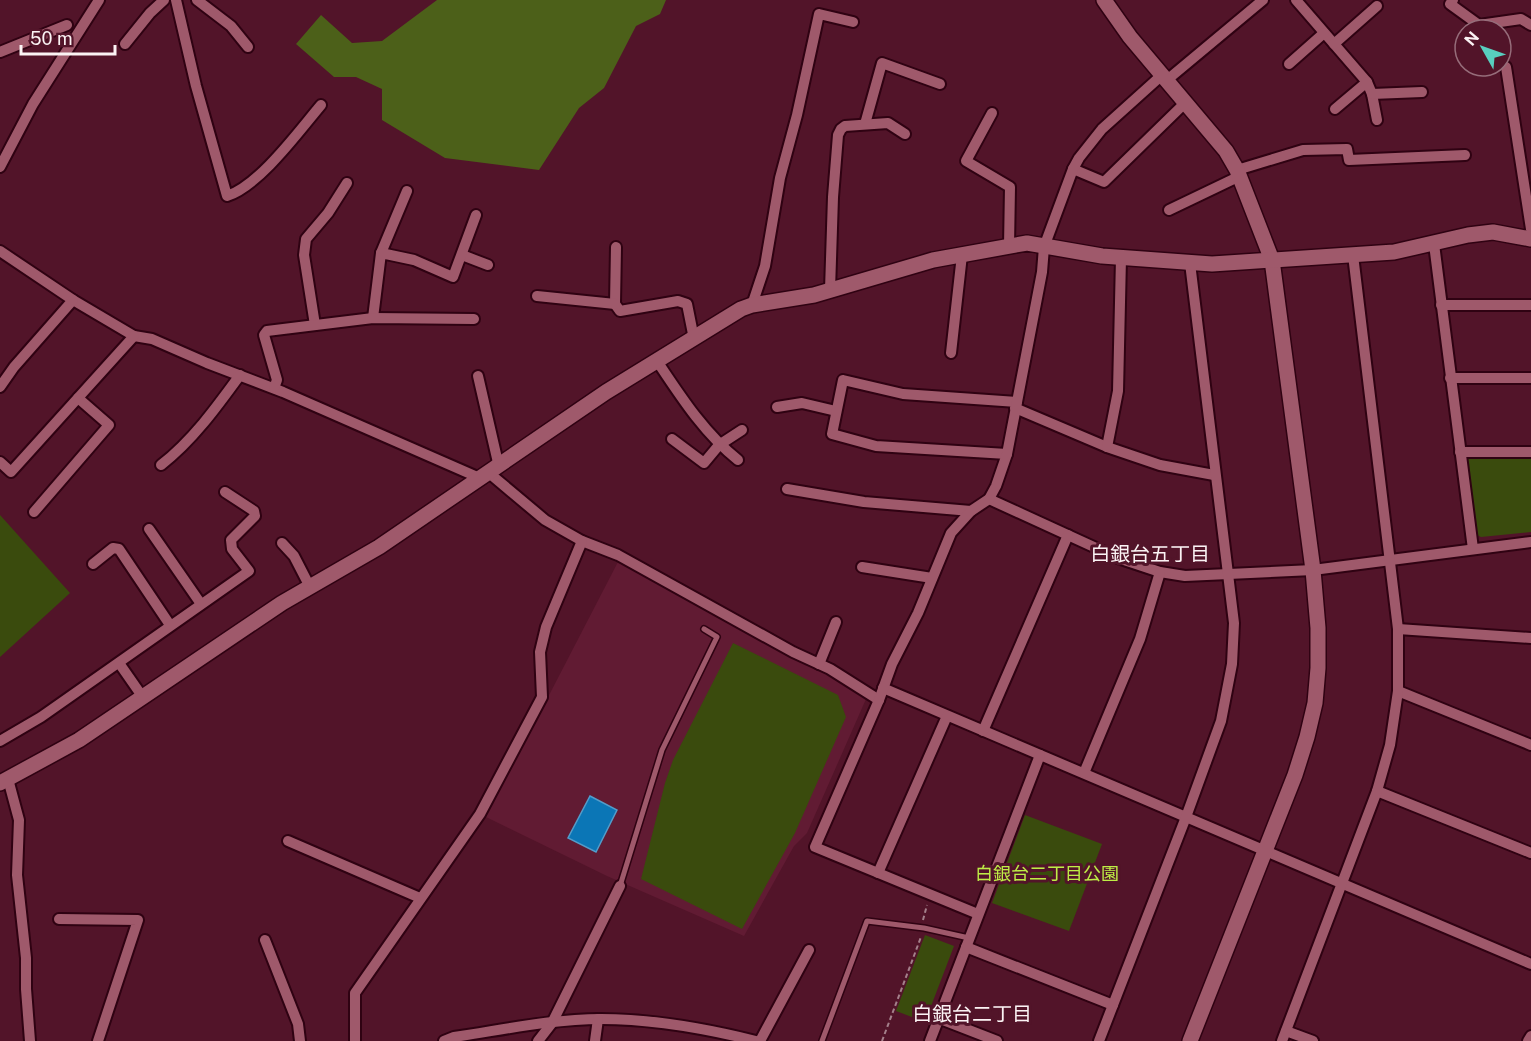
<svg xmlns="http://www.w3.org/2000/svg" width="1531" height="1041" viewBox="0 0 1531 1041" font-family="'Public Sans','Noto Sans JP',sans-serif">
	<rect width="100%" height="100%" fill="#521429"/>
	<path fill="#611b33" d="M619 560 827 672 866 699 807 833 794 846 744 936 607 876 486 817Z"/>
	<g fill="#3a4b0d">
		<path d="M1469 457H1531V532L1481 537 1477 535 1467 460Z"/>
		<path d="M0 515 70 593 0 657Z"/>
		<path d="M733 643 838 695 846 717 795 833 742 929 641 879 665 783 673 760Z"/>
		<path d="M1025 815 1102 844 1069 931 992 903Z"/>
		<path d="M925 935 954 946 925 1022 896 1011Z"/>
	</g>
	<path fill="#4c6019" d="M437 0H666L660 14 636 26 604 88 579 108 539 170 445 158 382 120V89L356 77H334L296 44 321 15 352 43 382 41Z"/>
	<path fill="#0b76b6" stroke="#539cc9" stroke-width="1.5" d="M590 796 617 810 596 852 568 838Z"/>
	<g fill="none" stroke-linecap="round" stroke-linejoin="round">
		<defs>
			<g id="lane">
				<path d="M620 886 662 750 717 637 704 629"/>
				<path d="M822 1041 867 921 924 928 969 938"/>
			</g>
			<g id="street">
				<path d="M176 0 196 86 227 196C259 186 299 131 321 105"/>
				<path d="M197 0 231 26 248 47"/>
				<path d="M1296 0 1367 82 1372 94 1377 120"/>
				<path d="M1453 0 1450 4 1479 25 1521 19 1531 25"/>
				<path d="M125 44 150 13 164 0"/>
				<path d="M1334 44 1377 6"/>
				<path d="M0 52 67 25"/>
				<path d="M1289 64 1324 33"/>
				<path d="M1506 67 1531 229"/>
				<path d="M1167 80 1263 0"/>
				<path d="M1372 94 1422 92"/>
				<path d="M1335 109 1367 82"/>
				<path d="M992 113 966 161 1010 187 1009 246"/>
				<path d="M865 124 882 63 940 84"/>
				<path d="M0 167 33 104 99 0"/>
				<path d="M1073 169 1104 182 1186 102"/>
				<path d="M1237 170 1303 150 1347 149 1349 160 1465 155"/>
				<path d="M1169 210 1240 176"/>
				<path d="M1434 244 1473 549"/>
				<path d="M616 247 615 304 620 311 678 301 687 304 694 339"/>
				<path d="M0 251 73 300 134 336 152 339 207 363 283 392 482 479"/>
				<path d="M381 253 407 191"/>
				<path d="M462 255 488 265"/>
				<path d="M830 290 833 197 838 135 841 129 845 126 888 123 905 134"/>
				<path d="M537 296 615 304"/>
				<path d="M752 305 765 266 780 178 797 115 819 14 853 22"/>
				<path d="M1441 305H1531"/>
				<path d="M373 318 381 253 414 260 453 277 476 215"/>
				<path d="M315 325 304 255 306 239 328 213 347 183"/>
				<path d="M951 353 962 255"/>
				<path d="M657 361C681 397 704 433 738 460"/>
				<path d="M478 376 499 467"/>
				<path d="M1450 378H1531"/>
				<path d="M0 387 14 367 73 300"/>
				<path d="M274 388 277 380 264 335 267 331 373 318 474 319"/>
				<path d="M777 407 802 403 836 411"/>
				<path d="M1015 408 1107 447 1160 465 1214 475"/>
				<path d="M672 439 704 463 719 445 742 430"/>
				<path d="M1107 447 1118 391 1121 258"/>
				<path d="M1460 452H1531"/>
				<path d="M1007 454 876 446 832 434 843 380 903 394 1017 402"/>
				<path d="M0 462 11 472 134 336"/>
				<path d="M161 465C192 441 216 408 240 375"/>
				<path d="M489 473 545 520 582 541 618 555 793 652 830 669 879 700"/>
				<path d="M787 489 864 502 971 511"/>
				<path d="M989 499 1118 558 1160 572 1185 576 1313 570 1531 542"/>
				<path d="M34 512 109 425 78 398"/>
				<path d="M149 529 201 604"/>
				<path d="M282 543 294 556 310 587"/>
				<path d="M93 564 113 548 119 549 170 625"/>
				<path d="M862 567 932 578"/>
				<path d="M1398 629 1531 638"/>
				<path d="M119 663 142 696"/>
				<path d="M819 664 836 622"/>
				<path d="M883 688 1531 964"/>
				<path d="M1398 691 1531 745"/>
				<path d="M983 731 1068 535"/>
				<path d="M0 741 41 717 249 571 232 549 231 540 255 516 254 511 225 492"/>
				<path d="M1084 773 1140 639 1160 572"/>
				<path d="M8 779 19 820 17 875 26 958V989L30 1041"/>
				<path d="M1377 791 1531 853"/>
				<path d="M288 841 420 898"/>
				<path d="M878 873 947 716"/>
				<path d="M978 914 815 847 879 700 892 664 918 613 951 533 971 511 989 499 996 486 1007 454 1042 272 1044 247 1073 169 1079 158 1102 129 1162 75"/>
				<path d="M59 919 138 920 98 1041"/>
				<path d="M265 940 298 1024 300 1041"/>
				<path d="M966 947 1113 1005"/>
				<path d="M938 1018 997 1041"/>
				<path d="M1286 1031 1313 1041"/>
				<path d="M355 1041V993L480 814 542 697 540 652 546 627 582 541"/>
				<path d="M444 1041 454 1037C502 1030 552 1019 601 1019 654 1019 704 1028 756 1041"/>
				<path d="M538 1041 552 1023 620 886"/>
				<path d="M595 1041 598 1019"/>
				<path d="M760 1041 809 950"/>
				<path d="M930 1041 1040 755"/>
				<path d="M1099 1041 1186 817 1221 721 1232 664 1234 623 1190 263"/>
				<path d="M1282 1041 1377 791 1390 745 1398 691V629L1353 255"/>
				<path d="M1528 1041 1531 1036"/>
			</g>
			<g id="secondary">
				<path d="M1104 0 1130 37 1226 151 1237 170 1272 260 1313 570 1318 628V668L1315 703 1307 737 1295 775 1190 1041"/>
				<path d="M0 783 79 740 282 603 379 547 606 392 741 309 752 305 814 295 933 260 1027 243 1102 256 1212 264 1394 252 1468 235 1493 232 1531 239"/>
			</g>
		</defs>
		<use href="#lane" stroke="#2f0212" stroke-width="8"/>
		<use href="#street" stroke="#2f0212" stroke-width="14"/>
		<use href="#secondary" stroke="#2f0212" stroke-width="18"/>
		<g stroke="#a4808b" stroke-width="2" stroke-dasharray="4.5 3" stroke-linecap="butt">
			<path d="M923 920 927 905"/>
			<path d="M882 1041 921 937"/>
		</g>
		<use href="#lane" stroke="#9f596b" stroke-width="5"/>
		<use href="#street" stroke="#9f596b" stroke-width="10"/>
		<use href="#secondary" stroke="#9f596b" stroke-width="15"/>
	</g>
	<g text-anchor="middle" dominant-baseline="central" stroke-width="6" stroke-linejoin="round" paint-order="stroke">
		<g font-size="18" fill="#beed46" stroke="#521429">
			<text x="1047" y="873">白銀台二丁目公園</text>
		</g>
		<g font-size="20" fill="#fbf3f4" stroke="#521429">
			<text x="1150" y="554">白銀台五丁目</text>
			<text x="972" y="1014">白銀台二丁目</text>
		</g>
	</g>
	<g transform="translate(1483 48) rotate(310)"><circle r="28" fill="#521429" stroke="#966d7a" stroke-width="1.5"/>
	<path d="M0-4.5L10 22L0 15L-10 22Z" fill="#58cebf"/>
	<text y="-9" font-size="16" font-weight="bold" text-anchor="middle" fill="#fbf3f4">N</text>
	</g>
	<path d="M21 45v9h94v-9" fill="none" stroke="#fbf3f4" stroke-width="3"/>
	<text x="30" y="45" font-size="18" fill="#fbf3f4" stroke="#521429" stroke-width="4.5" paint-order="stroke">50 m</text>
</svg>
